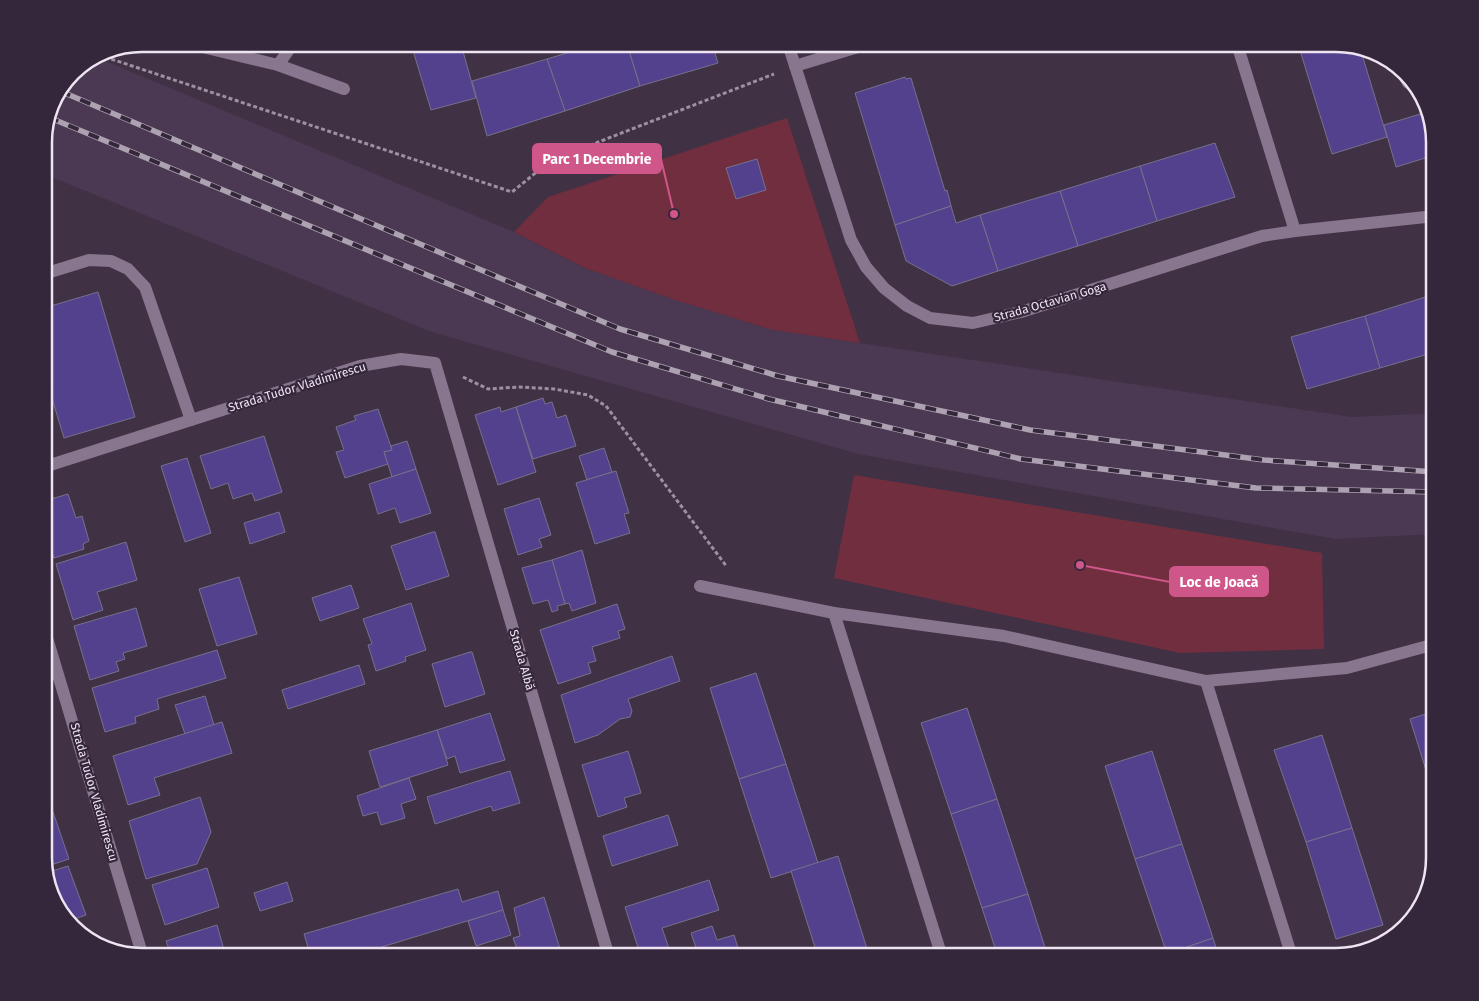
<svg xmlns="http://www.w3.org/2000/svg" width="1479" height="1001" viewBox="0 0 1479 1001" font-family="'Fira Sans',sans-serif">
	<rect width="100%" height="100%" fill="#403145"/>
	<path fill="#4b3852" d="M96 57 514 232 585 268 672 299 773 330 1352 417 1435 413V534L1335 539 858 454 432 332 44 174V136L51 104 73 72Z"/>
	<g fill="#712e3f">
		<path d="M787 118 860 343 773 330 672 299 585 268 514 232 548 197Z"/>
		<path d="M854 475 1322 553 1324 649 1180 653 834 578Z"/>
	</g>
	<g fill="#54418e" stroke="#75718b">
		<path d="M411 44H461L476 98 431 110Z"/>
		<path d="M597 44H627L640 86 565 111 547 59Z"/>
		<path d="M627 44H712L718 63 640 86Z"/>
		<path d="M1298 44H1337L1361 51 1387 137 1332 154Z"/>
		<path d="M547 59 565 111 487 136 472 81Z"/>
		<path d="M905 77 906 79 911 78 945 191 947 190 951 206 895 225 855 93Z"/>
		<path d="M1427 112 1435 142V155L1396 167 1384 125Z"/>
		<path d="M1215 143 1235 197 1157 221 1140 166Z"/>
		<path d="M757 159 766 190 736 199 726 168Z"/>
		<path d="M1140 166 1157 221 1078 246 1060 191Z"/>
		<path d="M1060 191 1078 246 998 271 980 215Z"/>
		<path d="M951 206 956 223 980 215 998 271 952 286 906 261 895 225Z"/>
		<path d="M98 292 135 417 64 438 44 372V308Z"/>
		<path d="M1435 294V352L1380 368 1365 316Z"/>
		<path d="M1365 316 1380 368 1307 389 1291 337Z"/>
		<path d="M543 398 545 404 552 402 557 418 566 415 576 446 533 459 516 407Z"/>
		<path d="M500 407 501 412 516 407 536 472 498 485 475 415Z"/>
		<path d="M378 409 392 450 384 452 388 464 345 478 336 452 344 450 336 427 356 420 354 416Z"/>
		<path d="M264 436 282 492 255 501 252 493 233 499 228 483 211 489 200 456Z"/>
		<path d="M407 441 416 469 392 477 384 452 392 450 391 446Z"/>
		<path d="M604 448 612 472 587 480 579 456Z"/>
		<path d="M187 458 211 533 185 542 161 466Z"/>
		<path d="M416 469 431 513 400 523 395 508 378 514 369 484Z"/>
		<path d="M616 471 629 513 624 514 630 533 595 544 576 483Z"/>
		<path d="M68 494 76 518 82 516 89 541 83 544 84 549 54 558 44 526V501Z"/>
		<path d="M539 498 551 535 539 539 542 547 518 555 504 509Z"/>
		<path d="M279 512 285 532 250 544 244 523Z"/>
		<path d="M433 532H435L449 576 406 590 391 546Z"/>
		<path d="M126 542 137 580 97 592 103 610 73 620 56 564Z"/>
		<path d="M582 550 596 603 572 611 569 603 565 604 552 560Z"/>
		<path d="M552 560 565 604 557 606 558 610 552 612 548 600 533 604 522 568Z"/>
		<path d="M239 577 257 634 217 646 199 589Z"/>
		<path d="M351 585 359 608 320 621 312 598Z"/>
		<path d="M411 603 426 650 405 657 406 661 376 671 368 645 372 644 363 619Z"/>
		<path d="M617 604 625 629 618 631 620 638 592 647 596 661 588 663 591 673 558 684 540 630Z"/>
		<path d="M136 608 147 646 123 653 125 659 116 662 119 671 90 680 74 626Z"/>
		<path d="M217 650 226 678 157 699 159 709 135 717 136 723 105 732 92 688Z"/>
		<path d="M470 652H472L485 694 445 707 432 664Z"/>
		<path d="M672 656 680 681 628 699 632 711 630 717 620 719 598 735 575 743 561 695Z"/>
		<path d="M359 665 365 684 288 709 282 690Z"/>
		<path d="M756 673 786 764 739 779 710 688Z"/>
		<path d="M205 696 214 725 185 734 175 705Z"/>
		<path d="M967 708 997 799 951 814 921 723Z"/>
		<path d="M1435 711V799L1410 719Z"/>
		<path d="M490 713 505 760 460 773 455 756 447 759 437 730Z"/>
		<path d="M222 722 232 753 154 778 160 795 128 805 113 756Z"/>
		<path d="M437 730 448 765 380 787 369 751Z"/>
		<path d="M1322 735 1352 828 1306 842 1274 750Z"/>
		<path d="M628 751 641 793 624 798 627 807 598 817 582 765Z"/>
		<path d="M1152 751 1182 844 1135 859 1105 766Z"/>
		<path d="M786 764 818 863 771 878 739 779Z"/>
		<path d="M510 771 520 803 493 811 491 806 435 824 427 797Z"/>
		<path d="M44 776 50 797 44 799Z"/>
		<path d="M409 778 416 799 401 804 405 818 381 825 377 812 363 816 357 796Z"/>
		<path d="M200 797 211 832 197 864 146 879 129 821Z"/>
		<path d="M997 799 1028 894 982 908 951 814Z"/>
		<path d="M52 809 69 859 45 867 44 812Z"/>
		<path d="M668 815 678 845 612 866 603 836Z"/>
		<path d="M1352 828 1383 925 1336 939 1306 842Z"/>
		<path d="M1182 844 1213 938 1167 954 1135 859Z"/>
		<path d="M838 856 868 952 850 957H818L791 871Z"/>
		<path d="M68 866 86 915 69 921 57 908 46 873Z"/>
		<path d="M207 868 219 907 165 925 152 885Z"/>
		<path d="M709 880 719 910 662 928 672 957H641L625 907Z"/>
		<path d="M287 882 293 901 260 911 254 893Z"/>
		<path d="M458 889 462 902 498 891 503 910 349 957H311L304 934Z"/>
		<path d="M1028 894 1048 957H998L982 908Z"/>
		<path d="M544 897 561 952 543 957H520L513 938 520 936 514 908Z"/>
		<path d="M503 910 511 935 476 946 468 921Z"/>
		<path d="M217 925 225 953 211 957H172L166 941Z"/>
		<path d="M712 926 717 940 734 935 739 951 722 957H699L691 933Z"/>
		<path d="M1213 938 1219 957H1168L1167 954Z"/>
		<path d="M868 952 870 957H850Z"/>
	</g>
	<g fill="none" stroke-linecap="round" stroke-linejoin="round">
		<g stroke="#9c90a1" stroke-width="3" stroke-dasharray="4 2.5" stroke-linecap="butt">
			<path d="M99 55 512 192 549 162 588 146 774 74"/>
			<path d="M463 377 488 389 519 387 554 389 588 395 606 406 727 567"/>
		</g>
		<g stroke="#87768d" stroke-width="12">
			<path d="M190 44 278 65 293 44"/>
			<path d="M1237 44 1295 231"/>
			<path d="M278 65 344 89"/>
			<path d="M795 66 868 44"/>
			<path d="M1402 72 1408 83 1415 85"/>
			<path d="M44 274 89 260 111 261 128 269 145 287 191 420"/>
			<path d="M700 586 834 613 1004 636 1206 681 1347 668 1435 644"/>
			<path d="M834 613 942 957"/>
		</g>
		<g stroke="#87768d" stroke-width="12">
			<path d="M788 44 851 240 866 267 884 288 907 306 930 318 973 323 1021 312 1262 236 1295 231 1435 216"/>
			<path d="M44 467 360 366 401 359 435 363 609 957"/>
			<path d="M44 628 143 957"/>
			<path d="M1206 681 1292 957"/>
		</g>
		<defs>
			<g id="rail">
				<path d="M60 91 620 329 778 376 1030 430 1264 460 1435 472"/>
				<path d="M48 117 612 352 769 399 1021 459 1256 488 1435 492"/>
			</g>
		</defs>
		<use href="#rail" stroke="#ada2b1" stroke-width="5.5"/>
		<use href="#rail" stroke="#35273b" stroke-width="4" stroke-dasharray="11" stroke-linecap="butt"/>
	</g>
	<g text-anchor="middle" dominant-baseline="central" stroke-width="4.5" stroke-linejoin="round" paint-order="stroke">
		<g font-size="12" fill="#eee5f2" stroke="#35273b">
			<text transform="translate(1050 302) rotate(-16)">Strada Octavian Goga</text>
			<text transform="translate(297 387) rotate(-17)">Strada Tudor Vladimirescu</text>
			<text transform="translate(522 660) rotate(74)">Strada Albă</text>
			<text transform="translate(94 792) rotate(74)">Strada Tudor Vladimirescu</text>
		</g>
	</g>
	<path d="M0 0H1479V1001H0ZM142 52H1336A90 90 0 0 1 1426 142V858A90 90 0 0 1 1336 948H142A90 90 0 0 1 52 858V142A90 90 0 0 1 142 52Z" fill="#35273b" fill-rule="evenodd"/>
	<path fill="none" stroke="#eee5f2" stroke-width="2.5" d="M142 52H1336A90 90 0 0 1 1426 142V858A90 90 0 0 1 1336 948H142A90 90 0 0 1 52 858V142A90 90 0 0 1 142 52Z"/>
	<path fill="none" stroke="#cf5688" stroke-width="2" d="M674 214L661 159M1080 565L1170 582"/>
	<g fill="#cf5688" stroke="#35273b" stroke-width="2">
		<circle cx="674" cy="214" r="5"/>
		<circle cx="1080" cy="565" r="5"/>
	</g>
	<g fill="#cf5688" stroke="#cf5688" stroke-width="2">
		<rect x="533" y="144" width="128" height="29" rx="5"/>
		<rect x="1170" y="567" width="98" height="29" rx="5"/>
	</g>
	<g font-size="14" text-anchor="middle" font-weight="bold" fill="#fff">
		<text x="597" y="164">Parc 1 Decembrie</text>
		<text x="1219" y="587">Loc de Joacă</text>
	</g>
</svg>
